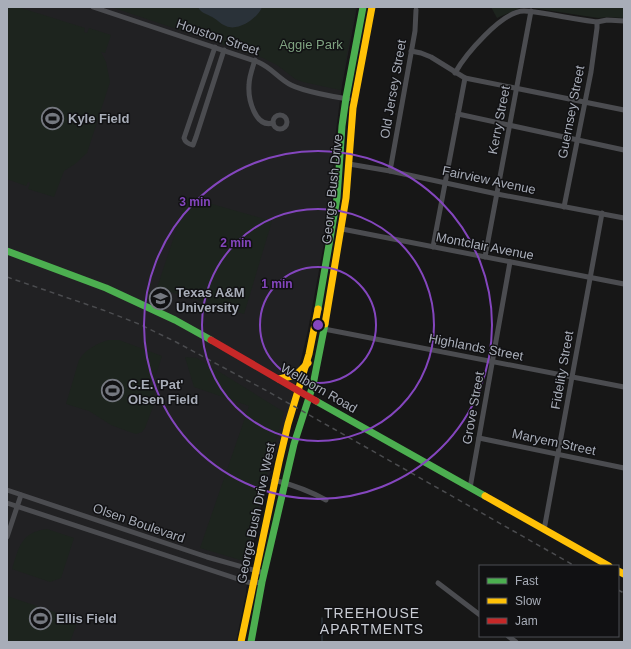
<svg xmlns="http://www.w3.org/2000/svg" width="631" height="649" viewBox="0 0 631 649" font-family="Arial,sans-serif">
	<rect width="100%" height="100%" fill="#171717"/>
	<path fill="#212123" d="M7 7H357L342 85 334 146 332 194 325 238 308 330 288 414 263 497 249 564 246 593 236 642H7Z"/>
	<g fill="#1d241e">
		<path d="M7 7H18L85 28 84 32 87 33 89 28 111 35 105 53 101 52 106 62 110 82 87 153 75 164 64 171 54 197 28 189 30 183 28 182 26 186 7 179Z"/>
		<path d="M111 7H356L340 90 303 82 295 79 277 65 263 58Z"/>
		<path d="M491 7H522L497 18Z"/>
		<path d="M526 7H624V18L608 17 598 18Z"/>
		<path d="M187 197 272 221 244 314 157 288Z"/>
		<path d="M109 340H119L162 356 155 378 154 404 145 428 142 432 136 434 127 431 111 425 89 411 66 404 79 360C85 350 97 343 109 340Z"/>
		<path d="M185 357 197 358 284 412 260 499 247 562 200 548 249 406 194 387Z"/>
		<path d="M47 529 74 538 61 578 50 582 12 569C19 547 21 532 47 529Z"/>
		<path d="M7 596 78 620 70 642H7Z"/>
	</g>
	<path fill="#2a3239" d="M198 7H262C258 18 238 32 226 26 220 24 216 18 210 16 205 13 201 13 198 7Z"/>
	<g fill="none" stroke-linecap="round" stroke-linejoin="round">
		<path stroke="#2a3239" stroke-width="1.5" d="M322 618V642"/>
		<g stroke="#4b4c50" stroke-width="5">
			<path d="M93 7 258 62C272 68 279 79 291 85 303 91 334 97 348 99"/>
			<path d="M215 47 184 138C185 142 188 144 193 145L196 137 224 50"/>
			<path d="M411 51 421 53 431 57 465 78 624 110"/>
			<path d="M255 60C252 69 249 77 249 85 248 99 255 128 273 123"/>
			<path d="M455 73C465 55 502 11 524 11 532 11 540 13 548 14 564 17 581 20 597 22L607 20 624 21"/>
			<path d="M458 114 624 150"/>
			<circle cx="280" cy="122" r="7"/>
			<path d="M349 164 390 171 497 194 624 218"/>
			<path d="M390 171 415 31 416 10"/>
			<path d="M564 207 591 72 597 28V22"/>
			<path d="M342 229 624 284"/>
			<path d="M433 247 465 78"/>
			<path d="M485 257 531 11"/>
			<path d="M324 329 624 387"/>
			<path d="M479 438 624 468"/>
			<path d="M274 480C293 485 310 491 326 500"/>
			<path d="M470 488 510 262"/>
			<path d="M7 490 207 557 264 573"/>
			<path d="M7 503 247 582 253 583 262 582"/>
			<path d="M544 530 602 213"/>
			<path d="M7 537 21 495"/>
			<path d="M438 583 480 615"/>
			<path d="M508 636 516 642"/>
		</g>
		<g stroke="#4caf50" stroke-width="7">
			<path d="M7 251 106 288 175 320 211 340"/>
			<path d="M318 309 337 198 342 126 346 98 363 7"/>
			<path d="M316 401 485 496"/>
			<path d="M251 642 262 582 294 444 313 385 325 324"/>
		</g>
		<g stroke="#ffc107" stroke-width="7">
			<path d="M325 324 346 198 353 108 372 7"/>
			<path d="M279 379 296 375 308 363"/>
			<path d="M485 496 609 566"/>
			<path d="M618 571 624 574"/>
			<path d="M241 642 279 462 288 424 309 354 318 309"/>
		</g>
		<path stroke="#c62828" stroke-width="7" d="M211 340 316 401"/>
		<g stroke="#4b4c4f" stroke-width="1.5" stroke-dasharray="5 4" stroke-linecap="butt">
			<path d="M7 277 103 310 139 324 176 342 267 391 575 566"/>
			<path d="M618 590 624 593"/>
		</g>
	</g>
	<g fill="none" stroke="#8446be" stroke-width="2">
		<circle cx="318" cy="325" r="58"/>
		<circle cx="318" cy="325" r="116"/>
		<circle cx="318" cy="325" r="174"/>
	</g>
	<defs>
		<symbol id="stadium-ring" viewBox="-11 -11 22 22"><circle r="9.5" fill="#111113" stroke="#757880" stroke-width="1.5"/><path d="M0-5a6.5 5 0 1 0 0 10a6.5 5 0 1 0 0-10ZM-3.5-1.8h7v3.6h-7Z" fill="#757880"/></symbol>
		<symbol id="university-ring" viewBox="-11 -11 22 22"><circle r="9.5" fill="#111113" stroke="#757880" stroke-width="1.5"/><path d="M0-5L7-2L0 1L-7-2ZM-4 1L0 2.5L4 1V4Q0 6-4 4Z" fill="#757880"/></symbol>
	</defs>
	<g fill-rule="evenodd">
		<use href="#stadium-ring" x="40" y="106" width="25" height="25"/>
		<use href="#university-ring" x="148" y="286" width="25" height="25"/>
		<use href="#stadium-ring" x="100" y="378" width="25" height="25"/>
		<use href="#stadium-ring" x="28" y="606" width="25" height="25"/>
	</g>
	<g text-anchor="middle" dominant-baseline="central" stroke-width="3" stroke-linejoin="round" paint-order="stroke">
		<g font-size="13" fill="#a8adb8" stroke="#111113">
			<text transform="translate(218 37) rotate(19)">Houston Street</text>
			<text transform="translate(393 89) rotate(-80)">Old Jersey Street</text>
			<text transform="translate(571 112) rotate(-79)">Guernsey Street</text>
			<text transform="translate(499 120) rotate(-79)">Kerry Street</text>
			<text transform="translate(489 180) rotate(12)">Fairview Avenue</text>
			<text transform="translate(332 189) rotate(-84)">George Bush Drive</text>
			<text transform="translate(485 246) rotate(11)">Montclair Avenue</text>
			<text transform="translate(476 347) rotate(11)">Highlands Street</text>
			<text transform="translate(562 370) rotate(-80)">Fidelity Street</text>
			<text transform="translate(319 388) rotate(30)">Wellborn Road</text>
			<text transform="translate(473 408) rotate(-80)">Grove Street</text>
			<text transform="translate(554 442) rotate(12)">Maryem Street</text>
			<text transform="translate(256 513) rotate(-78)">George Bush Drive West</text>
			<text transform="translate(139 523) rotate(19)">Olsen Boulevard</text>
		</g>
		<g font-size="13" fill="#7fa381" stroke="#111113">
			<text x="311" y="44">Aggie Park</text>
		</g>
		<g font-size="13" font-weight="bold" fill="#a8adb8" stroke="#111113" text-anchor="start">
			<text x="68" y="118">Kyle Field</text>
			<text x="176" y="292">Texas A&amp;M<tspan x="176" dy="15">University</tspan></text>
			<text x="128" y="384">C.E. 'Pat'<tspan x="128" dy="15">Olsen Field</tspan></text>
			<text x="56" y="618">Ellis Field</text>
		</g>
		<g font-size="14" letter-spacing="1" fill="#c9ccd4" stroke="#111113">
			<text x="372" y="613">TREEHOUSE<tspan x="372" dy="16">APARTMENTS</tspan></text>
		</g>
	</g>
	<circle cx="318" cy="325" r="6" fill="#8446be" stroke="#111113" stroke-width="2"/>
	<g font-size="12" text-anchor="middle" font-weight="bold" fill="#8446be" stroke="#111113" stroke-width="3" stroke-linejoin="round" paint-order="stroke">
		<text x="195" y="206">3 min</text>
		<text x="236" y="247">2 min</text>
		<text x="277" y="288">1 min</text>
	</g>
	<rect width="631" height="649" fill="none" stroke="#a8adb8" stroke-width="16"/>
	<rect x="479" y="565" width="140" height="72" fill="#111113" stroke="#4d4f55"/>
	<rect x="487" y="578" width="20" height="6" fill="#4caf50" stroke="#4d4f55"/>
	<text x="515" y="585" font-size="12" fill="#a8adb8">Fast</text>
	<rect x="487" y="598" width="20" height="6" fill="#ffc107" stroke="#4d4f55"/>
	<text x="515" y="605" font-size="12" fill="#a8adb8">Slow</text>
	<rect x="487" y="618" width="20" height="6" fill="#c62828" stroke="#4d4f55"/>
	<text x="515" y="625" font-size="12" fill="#a8adb8">Jam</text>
</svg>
